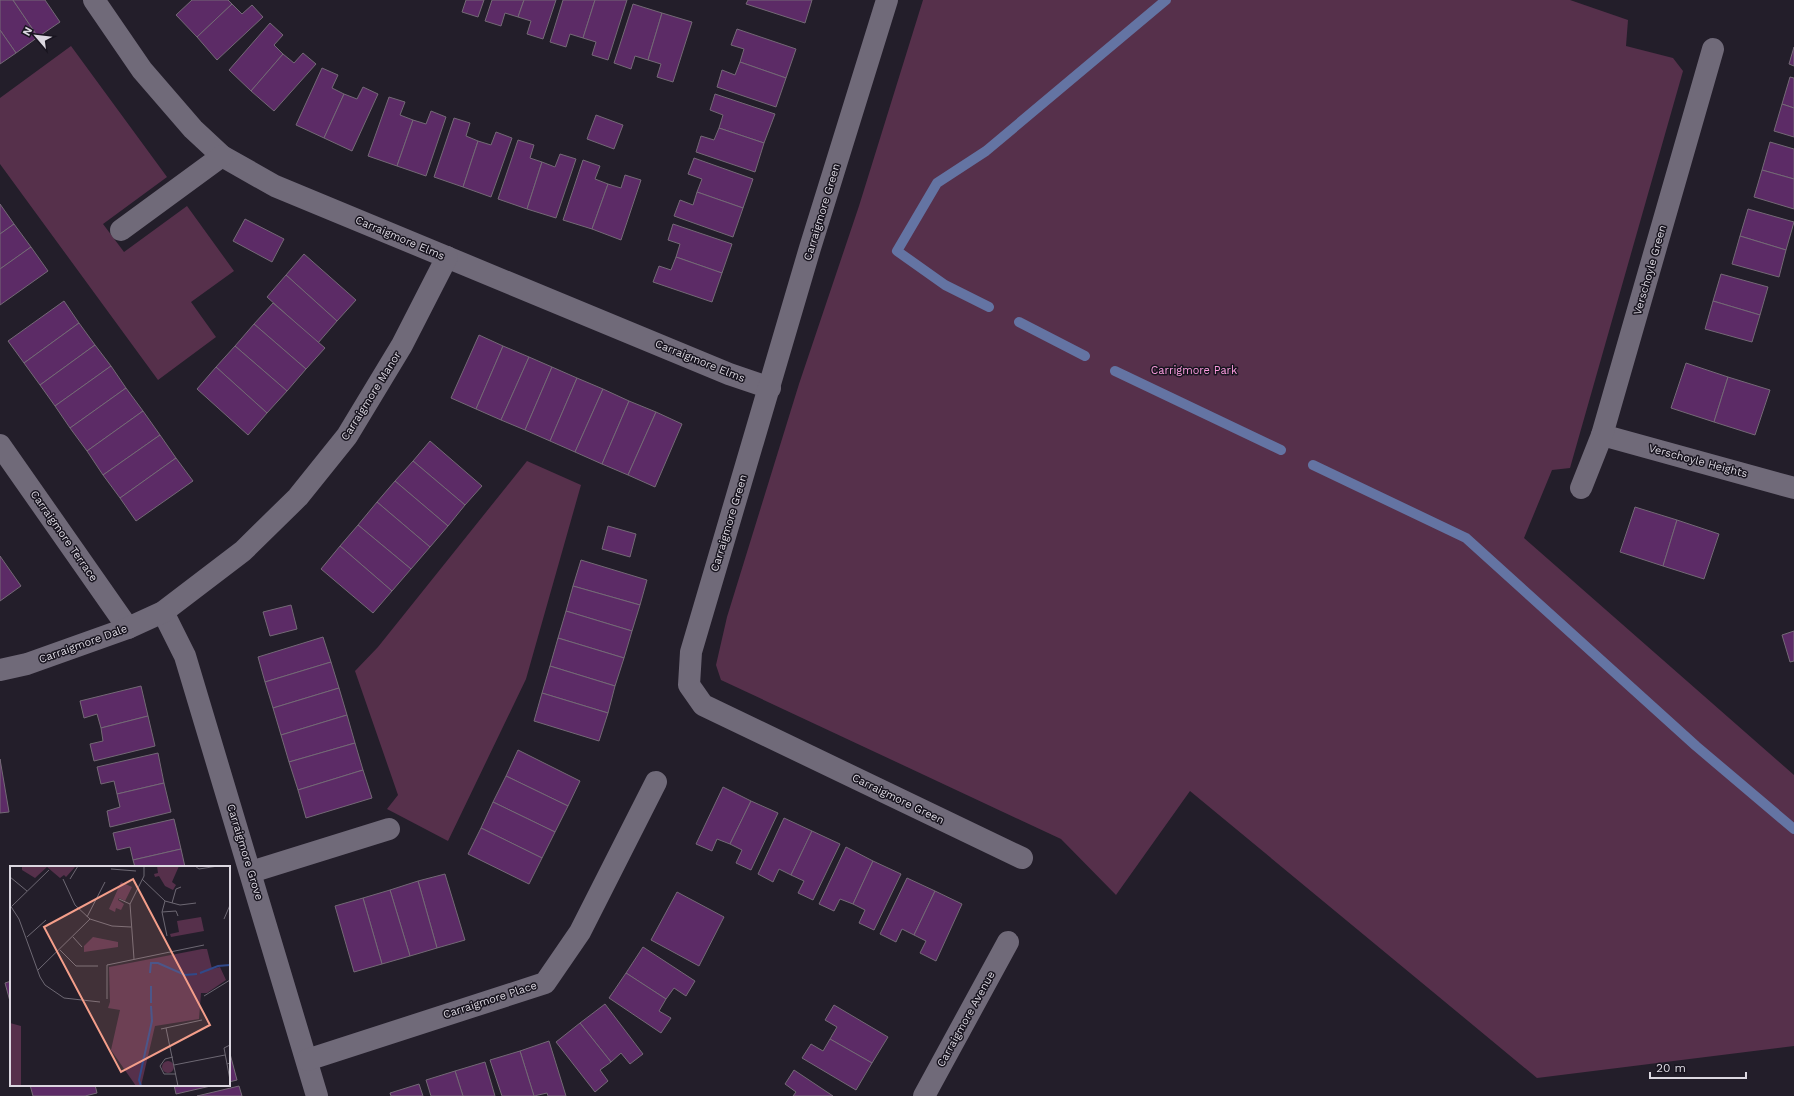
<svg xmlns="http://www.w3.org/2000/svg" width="1794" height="1096" viewBox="0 0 1794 1096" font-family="'Work Sans',sans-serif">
	<rect width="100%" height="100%" fill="#231e2a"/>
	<g fill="#56304b">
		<path d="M923 0H1570L1628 20 1626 46 1673 58 1683 71 1570 468 1552 470 1524 538 1794 775V1046L1537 1078 1190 791 1116 895 1061 839 721 680 716 665 727 617 799 384 859 206Z"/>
		<path d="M71 46 167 177 103 224 124 252 187 206 234 271 191 302 216 337 158 380 0 164V98Z"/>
		<path d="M527 461 581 485 526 679 448 841 387 809 398 795 355 671 378 647Z"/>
	</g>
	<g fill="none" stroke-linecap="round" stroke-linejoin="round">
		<g stroke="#6474a3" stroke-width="10">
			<path d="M989 307 945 285 897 251 937 183 986 151 1166 0"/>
			<path d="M1019 322 1085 356"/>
			<path d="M1115 371 1281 450"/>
			<path d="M1313 465 1466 538 1696 746 1794 829"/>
		</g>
	</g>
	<g fill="#5c2b66" stroke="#746976">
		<path d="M0 0H13L38 37 16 53 0 30Z"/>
		<path d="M13 0H45L60 22 38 37Z"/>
		<path d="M192 0H228L232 4 197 37 176 15Z"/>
		<path d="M466 0H484L478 17 462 12Z"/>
		<path d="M492 0H524L518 17 505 13 501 26 485 21Z"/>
		<path d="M524 0H556L543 39 527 34 531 21 518 17Z"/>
		<path d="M563 0H595L583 38 570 34 566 47 550 42Z"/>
		<path d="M595 0H627L608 60 592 55 596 42 583 38Z"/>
		<path d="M748 0H812L805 23 746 4Z"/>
		<path d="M232 4 242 14 252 5 263 17 217 60 197 37Z"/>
		<path d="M633 4 662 13 648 60 635 56 631 69 614 63Z"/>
		<path d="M662 13 692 22 673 82 657 77 661 64 648 60Z"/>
		<path d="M270 23 283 35 274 45 283 54 251 91 229 70Z"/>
		<path d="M737 29 796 49 786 78 740 62 744 49 731 45Z"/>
		<path d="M0 30 16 53 0 64Z"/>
		<path d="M1794 47V66L1789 64Z"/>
		<path d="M303 53 316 64 274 111 251 91 283 54 294 63Z"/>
		<path d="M740 62 786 78 776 107 717 87 722 70 735 75Z"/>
		<path d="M322 68 338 75 332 88 344 94 324 138 296 125Z"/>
		<path d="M1790 77 1794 78V108L1782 104Z"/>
		<path d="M363 87 378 94 352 151 324 138 344 94 357 99Z"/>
		<path d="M715 94 775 114 764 143 719 128 723 115 710 110Z"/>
		<path d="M389 97 405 102 400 115 413 120 397 166 368 156Z"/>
		<path d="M1782 104 1794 108V137L1774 131Z"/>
		<path d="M431 111 446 117 426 176 397 166 413 120 426 124Z"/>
		<path d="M596 115 623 125 614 149 587 139Z"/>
		<path d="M454 118 470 123 466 136 478 141 463 187 434 177Z"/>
		<path d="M719 128 764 143 755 172 696 152 701 136 714 140Z"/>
		<path d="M496 132 512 138 491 197 463 187 478 141 491 145Z"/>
		<path d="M518 140 534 145 530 158 542 162 527 209 498 199Z"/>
		<path d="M1770 142 1794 149V179L1762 170Z"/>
		<path d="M560 154 576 159 556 218 527 209 542 162 555 167Z"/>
		<path d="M694 158 753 179 743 208 697 192 702 179 688 174Z"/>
		<path d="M583 160 600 166 595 179 608 184 592 229 563 220Z"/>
		<path d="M1762 170 1794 179V209L1754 197Z"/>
		<path d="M625 175 641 180 621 240 592 229 608 184 621 188Z"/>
		<path d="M697 192 743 208 733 237 674 216 680 200 693 205Z"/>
		<path d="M0 204 14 224 0 234Z"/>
		<path d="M1748 209 1794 222 1786 250 1740 236Z"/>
		<path d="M245 219 284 239 272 262 233 241Z"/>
		<path d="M14 224 31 247 0 269V234Z"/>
		<path d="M673 224 732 244 722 273 676 257 680 244 668 240Z"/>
		<path d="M1740 236 1786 250 1779 277 1732 264Z"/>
		<path d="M31 247 48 271 0 305V269Z"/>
		<path d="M304 254 356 300 337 321 286 275Z"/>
		<path d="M676 257 722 273 712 302 653 282 659 266 671 270Z"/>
		<path d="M1721 274 1768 287 1760 315 1713 301Z"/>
		<path d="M286 275 337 321 318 343 267 297Z"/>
		<path d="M64 301 79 323 24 363 8 341Z"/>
		<path d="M1713 301 1760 315 1752 342 1705 329Z"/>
		<path d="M273 303 325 348 306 369 254 324Z"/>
		<path d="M79 323 95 345 40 385 24 363Z"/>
		<path d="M254 324 306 369 287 391 235 346Z"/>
		<path d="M479 335 503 346 476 409 451 398Z"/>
		<path d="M95 345 111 366 55 406 40 385Z"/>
		<path d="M235 346 287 391 267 413 216 367Z"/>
		<path d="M503 346 529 357 501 420 476 409Z"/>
		<path d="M529 357 552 367 525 430 501 420Z"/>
		<path d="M1686 363 1728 377 1714 422 1671 408Z"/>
		<path d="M111 366 126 388 70 428 55 406Z"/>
		<path d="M216 367 267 413 248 435 197 389Z"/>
		<path d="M552 367 577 378 550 441 525 430Z"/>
		<path d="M1728 377 1770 390 1755 435 1714 422Z"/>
		<path d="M577 378 603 389 575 452 550 441Z"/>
		<path d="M126 388 143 411 87 451 70 428Z"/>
		<path d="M603 389 629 401 602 464 575 452Z"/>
		<path d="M629 401 656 412 628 475 602 464Z"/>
		<path d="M143 411 160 435 103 475 87 451Z"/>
		<path d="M656 412 682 424 655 487 628 475Z"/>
		<path d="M160 435 176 458 120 498 103 475Z"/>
		<path d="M430 441 482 486 465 505 413 461Z"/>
		<path d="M176 458 193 481 136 521 120 498Z"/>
		<path d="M413 461 465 505 448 526 395 481Z"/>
		<path d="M395 481 448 526 430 547 377 502Z"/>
		<path d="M377 502 430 547 411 569 358 525Z"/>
		<path d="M1635 507 1677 520 1663 566 1620 552Z"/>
		<path d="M1677 520 1719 534 1704 579 1663 566Z"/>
		<path d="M358 525 411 569 392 591 340 546Z"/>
		<path d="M608 526 636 534 630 557 602 549Z"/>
		<path d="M340 546 392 591 373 613 321 569Z"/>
		<path d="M0 556 21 586 0 601Z"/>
		<path d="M581 560 647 580 640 605 573 586Z"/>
		<path d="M573 586 640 605 632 631 566 611Z"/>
		<path d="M291 605 297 629 270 636 263 612Z"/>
		<path d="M566 611 632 631 624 658 558 638Z"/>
		<path d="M1794 631V661L1790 662 1782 635Z"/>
		<path d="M323 637 331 662 265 682 258 657Z"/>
		<path d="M558 638 624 658 615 686 550 666Z"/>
		<path d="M331 662 339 688 273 708 265 682Z"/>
		<path d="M550 666 615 686 608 713 542 693Z"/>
		<path d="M141 686 148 716 101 728 97 714 84 718 80 701Z"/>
		<path d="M339 688 347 715 281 735 273 708Z"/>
		<path d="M542 693 608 713 599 741 534 721Z"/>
		<path d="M347 715 355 743 289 762 281 735Z"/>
		<path d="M148 716 155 746 94 761 90 744 103 741 101 728Z"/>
		<path d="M355 743 363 770 298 790 289 762Z"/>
		<path d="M518 750 580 781 568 806 506 776Z"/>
		<path d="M158 753 164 783 117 794 114 781 101 784 97 767Z"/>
		<path d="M0 759 9 812 0 813Z"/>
		<path d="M363 770 372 798 306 818 298 790Z"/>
		<path d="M506 776 568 806 555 832 493 802Z"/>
		<path d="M164 783 171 812 110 827 107 811 120 807 117 794Z"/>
		<path d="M723 787 751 801 730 844 717 839 712 851 696 844Z"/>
		<path d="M751 801 778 813 751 870 736 863 742 850 730 844Z"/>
		<path d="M493 802 555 832 542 858 481 828Z"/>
		<path d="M784 818 812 831 791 875 779 869 773 882 758 874Z"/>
		<path d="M174 819 181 849 133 860 130 847 117 850 113 833Z"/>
		<path d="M481 828 542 858 529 884 468 854Z"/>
		<path d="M812 831 840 844 813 900 798 893 804 881 791 875Z"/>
		<path d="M846 847 873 861 853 904 840 899 834 911 819 904Z"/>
		<path d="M181 849 185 867H135L133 860Z"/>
		<path d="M873 861 901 874 874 930 859 923 865 910 853 904Z"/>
		<path d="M445 874 465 940 437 948 418 881Z"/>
		<path d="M907 878 935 891 914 935 902 929 896 942 880 934Z"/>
		<path d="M418 881 437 948 410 956 390 890Z"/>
		<path d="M390 890 410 956 382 964 363 898Z"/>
		<path d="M935 891 962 904 936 961 920 953 926 941 914 935Z"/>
		<path d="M677 892 724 917 699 966 651 940Z"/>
		<path d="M363 898 382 964 354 972 335 906Z"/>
		<path d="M643 947 695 981 686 996 674 988 666 999 626 973Z"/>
		<path d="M626 973 666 999 659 1011 671 1018 661 1033 609 998Z"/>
		<path d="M11 981V1005L5 983Z"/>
		<path d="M605 1004 643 1054 630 1064 621 1053 611 1062 580 1023Z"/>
		<path d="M834 1005 888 1037 872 1063 830 1039 837 1027 825 1020Z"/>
		<path d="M580 1023 611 1062 600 1070 608 1081 595 1092 556 1042Z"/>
		<path d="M830 1039 872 1063 856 1090 802 1058 811 1044 823 1051Z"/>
		<path d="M549 1041 566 1096H548L547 1093 534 1096 520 1051Z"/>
		<path d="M229 1050 237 1080 229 1082Z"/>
		<path d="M520 1051 534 1096H502L490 1060Z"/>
		<path d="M485 1062 495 1096H463L455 1071Z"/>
		<path d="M794 1070 833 1096H793L796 1092 785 1084Z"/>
		<path d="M455 1071 463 1096H431L426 1080Z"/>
		<path d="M419 1084 423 1096H391L390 1093Z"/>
		<path d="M30 1085H95L97 1093 85 1096H33Z"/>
		<path d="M174 1085H215L176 1094Z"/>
		<path d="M239 1086 242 1096H197Z"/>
	</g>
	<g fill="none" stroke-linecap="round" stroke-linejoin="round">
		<g stroke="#706a79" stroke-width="22">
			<path d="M94 0 142 70 193 129 222 156 275 186 729 374 770 388"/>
			<path d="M887 0 810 248 691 652 689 685 703 705 1022 858"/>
			<path d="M121 230 222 156"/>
			<path d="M1602 435 1794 488"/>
			<path d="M0 445 128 628"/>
			<path d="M1581 488 1602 435 1713 49"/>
			<path d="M163 612 185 656 317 1096"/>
			<path d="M0 670 27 664 128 628 163 612 243 551 298 497 347 436 402 345 447 257"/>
			<path d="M251 872 389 829"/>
			<path d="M307 1060 545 983 580 932 656 782"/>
			<path d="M924 1096 1008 942"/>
		</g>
	</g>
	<g text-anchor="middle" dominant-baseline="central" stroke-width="3" stroke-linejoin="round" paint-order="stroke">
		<g font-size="11" fill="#dcd8e1" stroke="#191520">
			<text transform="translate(822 212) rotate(-73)">Carraigmore Green</text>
			<text transform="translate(400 238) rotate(23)">Carraigmore Elms</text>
			<text transform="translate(1650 270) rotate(-74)">Verschoyle Green</text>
			<text transform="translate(700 361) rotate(22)">Carraigmore Elms</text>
			<text transform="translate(371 396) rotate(-58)">Carraigmore Manor</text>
			<text transform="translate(1698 461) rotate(15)">Verschoyle Heights</text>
			<text transform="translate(729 523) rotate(-73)">Carraigmore Green</text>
			<text transform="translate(64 536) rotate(55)">Carraigmore Terrace</text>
			<text transform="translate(83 644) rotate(-20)">Carraigmore Dale</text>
			<text transform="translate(898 799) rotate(26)">Carraigmore Green</text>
			<text transform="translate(245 852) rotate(73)">Carraigmore Grove</text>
			<text transform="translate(490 1000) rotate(-18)">Carraigmore Place</text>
			<text transform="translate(966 1019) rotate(-61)">Carraigmore Avenue</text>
		</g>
		<g font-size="11" fill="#fc9cdf" stroke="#191520">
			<text x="1194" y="370">Carrigmore Park</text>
		</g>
	</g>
	<g transform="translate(10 866)">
		<rect width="220" height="220" fill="#231e2a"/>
		<path d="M12 0H66L56 11 54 9 50 12 37 1 25 12 12 4ZM147 0H169L162 16 166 19 163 24 155 20 149 10 145 11 144 8 148 7ZM111 16 122 21 115 35 109 32 108 34 114 38 111 44 106 42 105 46 99 43ZM191 51 194 65 161 71 160 68 169 66 167 55ZM83 71 108 76V81L74 86V80ZM192 83H197L202 103 210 101 216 114 197 127H191L189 153 145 160 131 220H126L101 184 110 144 98 142 100 136 99 101ZM0 157 11 160V220H0ZM152 201a6 6 0 1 1 12 0a6 6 0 1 1-12 0Z" fill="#56304b"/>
		<path fill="none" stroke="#304989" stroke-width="2" d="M140 107 141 97H148L175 109 187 108M190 107 208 100 220 99M141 120V137M131 220 129 214 142 155 141 140"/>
		<path fill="none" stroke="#6d6873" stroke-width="1" d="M185 0 189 3 208 0M101 3 126 5M0 11 17 25M53 13 65 39 80 53 102 60 121 61M60 13 68 0M132 13 155 35 170 39 186 37M109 33 120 38M155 35 152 46 157 70M162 37 166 23 171 21M0 39 9 53 30 111 35 119 54 132 90 136M2 40 39 4M152 46 166 45 168 50M77 51 95 16M214 53 220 39M17 71 36 54M63 71 72 81M50 84 66 100H88M124 93 120 38 134 10V0M28 104 80 53M194 130 220 114M97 133V99L194 79M156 162 168 220M151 163 192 154M220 179 214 182 217 198 220 197M163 191 155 193 150 200 154 208H166M217 198 220 214M164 199 215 189"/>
		<path fill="#f49e8a" fill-opacity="0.15" stroke="#f49e8a" stroke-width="2" d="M123 13 200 159 111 206 34 61Z"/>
		<rect width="220" height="220" fill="none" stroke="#dcd8e1" stroke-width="2"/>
	</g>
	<g transform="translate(36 36) rotate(298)" stroke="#191520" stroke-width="3" paint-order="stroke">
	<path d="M0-3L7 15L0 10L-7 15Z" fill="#dcd8e1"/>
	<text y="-6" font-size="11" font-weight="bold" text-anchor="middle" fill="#dcd8e1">N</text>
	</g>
	<path d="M1650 1072v6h96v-6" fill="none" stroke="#dcd8e1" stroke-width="2"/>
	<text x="1656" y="1072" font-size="12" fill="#dcd8e1" stroke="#191520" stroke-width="3" paint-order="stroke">20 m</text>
</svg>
